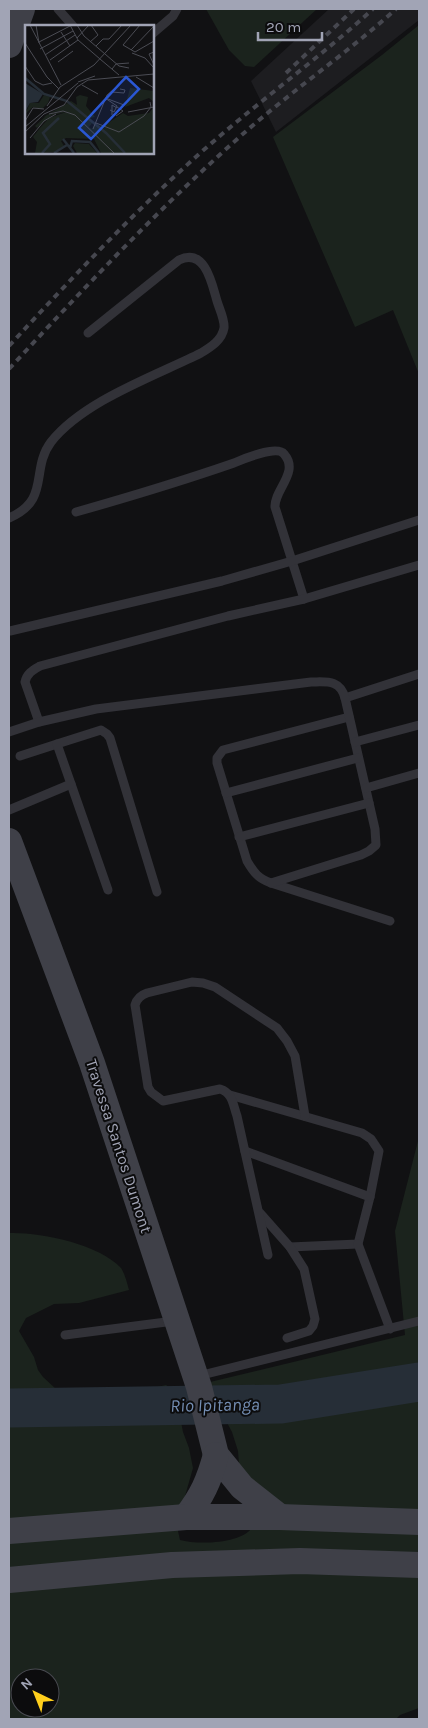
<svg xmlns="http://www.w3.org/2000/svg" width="428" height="1728" viewBox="0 0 428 1728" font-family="Karla,sans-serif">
	<rect width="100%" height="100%" fill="#111113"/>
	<path fill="#1d1d20" d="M329 9H419V20L276 132 251 81Z"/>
	<g fill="#1b231d" fill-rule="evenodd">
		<path d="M206 9H317L254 67 245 66 229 50Z"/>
		<path d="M419 25V374L393 310 355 327 273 137 382 55Z"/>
		<path d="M419 1137V1708L400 1715 396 1719H9V1233C40 1232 99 1244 121 1268 125 1274 127 1283 129 1290L79 1303 54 1304 26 1318 19 1331 34 1357 38 1370 43 1377 56 1389 83 1395 131 1393 166 1385 174 1391 176 1396 183 1432 189 1448 193 1468 181 1510 178 1531 180 1540C198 1545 244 1544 253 1526L239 1464 238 1451 232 1432 225 1419 218 1415 210 1382 405 1335 395 1231ZM20 1678H50V1708H20Z"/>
	</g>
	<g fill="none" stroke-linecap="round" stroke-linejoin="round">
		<path stroke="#262e37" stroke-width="39" d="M9 1408 281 1404 419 1382"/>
		<g stroke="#323238" stroke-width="9">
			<path d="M58 9 73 26"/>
			<path d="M152 34 173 16 177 9"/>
			<path d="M76 512C129 497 182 481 234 463 243 459 277 445 284 454 300 472 274 490 275 507L304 599"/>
			<path d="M9 518C51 500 30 470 51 442 83 401 155 376 201 353 211 347 222 340 224 328 225 320 219 308 217 301 212 284 205 247 179 260L88 333"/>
			<path d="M10 631 222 581 292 561 419 520"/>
			<path d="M345 698 419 674"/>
			<path d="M349 717 223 750 217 758V763L247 861C254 873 258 878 271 883L390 921"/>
			<path d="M39 722 25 682C27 673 33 670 40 666L228 616 304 599 419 565"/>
			<path d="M9 732 39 722 96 709 311 682C326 682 340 679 345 698L375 829 376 845 369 851 361 855 271 883"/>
			<path d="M355 742 419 725"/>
			<path d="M20 756 57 744"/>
			<path d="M71 784 108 890"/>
			<path d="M366 788 419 773"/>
			<path d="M226 793 358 758"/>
			<path d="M9 810 71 784 57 744 101 730 107 734 110 738 157 892"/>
			<path d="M239 837 369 803"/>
			<path d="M230 1095 362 1133 371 1139 379 1151 370 1197 358 1244 290 1247"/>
			<path d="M245 1151 370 1197"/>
			<path d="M260 1213 290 1247 304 1269 315 1319 313 1326 309 1331 287 1338"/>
			<path d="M358 1244 390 1329"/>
			<path d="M268 1255 237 1116C233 1105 233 1093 220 1089L163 1101 151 1092 148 1087 135 1005C137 998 141 995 147 993L192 982 203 983 215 987 277 1028 287 1041 295 1056 305 1116"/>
			<path d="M65 1335 174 1321"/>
			<path d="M198 1376 419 1321"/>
		</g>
		<g stroke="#3f4048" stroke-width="26">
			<path d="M9 45 22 9"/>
			<path d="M9 841 92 1063 199 1387 216 1455 242 1487 280 1517"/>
			<path d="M186 1517C202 1496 209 1481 216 1455"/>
			<path d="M9 1531 186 1517H280L419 1522"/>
			<path d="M9 1580 172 1565 300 1561 419 1565"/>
		</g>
		<g stroke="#46474f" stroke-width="4" stroke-dasharray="6 5" stroke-linecap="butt">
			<path d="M286 73 354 9"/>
			<path d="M9 346C70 280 131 215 198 155 255 104 317 60 373 9"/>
			<path d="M9 369C84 288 160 207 244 133 293 90 347 53 396 9"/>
		</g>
	</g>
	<g text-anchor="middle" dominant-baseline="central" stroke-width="4" stroke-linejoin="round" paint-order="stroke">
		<g font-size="16" fill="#a1a4b5" stroke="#0c0c0d">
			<text transform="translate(119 1146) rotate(72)">Travessa Santos Dumont</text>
		</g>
		<g font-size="18" font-style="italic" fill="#748eb3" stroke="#0c0c0d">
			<text transform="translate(215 1405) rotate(-1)">Rio Ipitanga</text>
		</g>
	</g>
	<g transform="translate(25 25)">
		<rect width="129" height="129" fill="#111113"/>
		<path d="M105 63 129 66V77L124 73 100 82ZM19 70 25 72 23 78 17 84 8 82 0 89 5 78H14ZM55 70 63 72 61 81 70 92 65 93 68 97 64 102 67 104 70 98 77 102 98 88 103 91 124 88 129 82V128H76L69 114 41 113 36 116 39 121 29 127 10 128 12 117 8 112 15 103 24 93 41 87 27 90 12 103 10 101 22 90 41 86 29 87 15 94 46 76 52 80 51 72ZM50 118 64 119 72 128H52L48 121Z" fill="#1b231d"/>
		<path d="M0 58 18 69 13 77 5 78 1 85Z" fill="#262e37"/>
		<path fill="none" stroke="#262e37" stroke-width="2.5" d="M0 53 19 69 42 76 81 108 100 128M38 114 49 128M45 123 47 116 65 117 74 128M17 128 25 119 18 108 34 93M29 128 42 120"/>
		<path fill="none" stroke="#4b4c54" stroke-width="1" d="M5 0 36 60M11 0 14 18M45 0 53 15 75 34M52 0 59 11 94 41 104 43M115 0 98 20 110 27 129 16M36 7 45 21M52 13 64 0M14 17 45 1M65 17 73 10 66 0M0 18 22 52 34 64M71 21 78 14H84L97 0M15 24 48 6M106 25 129 1M129 27 124 29 129 40M107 28 120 33 129 43M20 30 50 10M75 34 94 50M25 35 53 15M33 37 48 26M0 41 10 56 18 60 27 58M87 44 91 39 104 38M111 52 129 63M53 57 70 51M57 60 73 69M87 67 99 68 100 65 95 64M80 73 92 81 89 87 85 85M83 74 99 80M22 81 35 62 69 40 106 0M103 87 129 82M24 89 38 86 50 90 89 128M87 90V80L92 83M91 91 98 86 92 82M0 96 8 83 19 84M71 98 94 107 119 91 126 82 125 77M0 102 53 58M68 104 82 70 103 52M0 107 19 89 39 80 52 62 63 55 129 49M5 113 19 96 31 89"/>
		<path fill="#2a57d4" fill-opacity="0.15" stroke="#2a57d4" stroke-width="2.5" d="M101 52 114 64 66 114 54 103Z"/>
		<rect width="129" height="129" fill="none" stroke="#a1a4b5" stroke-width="2.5"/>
	</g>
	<rect width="428" height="1728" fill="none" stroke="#a1a4b5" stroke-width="20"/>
	<g transform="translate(35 1693) rotate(317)"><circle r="24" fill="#0c0c0d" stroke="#484950"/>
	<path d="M0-4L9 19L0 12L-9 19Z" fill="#ffcf1c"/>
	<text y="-8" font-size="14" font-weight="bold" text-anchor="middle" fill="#a1a4b5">N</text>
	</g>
	<path d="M258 32v8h64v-8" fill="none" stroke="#a1a4b5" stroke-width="2.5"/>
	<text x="266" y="32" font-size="15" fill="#a1a4b5" stroke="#0c0c0d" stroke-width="4" paint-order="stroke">20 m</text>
</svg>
